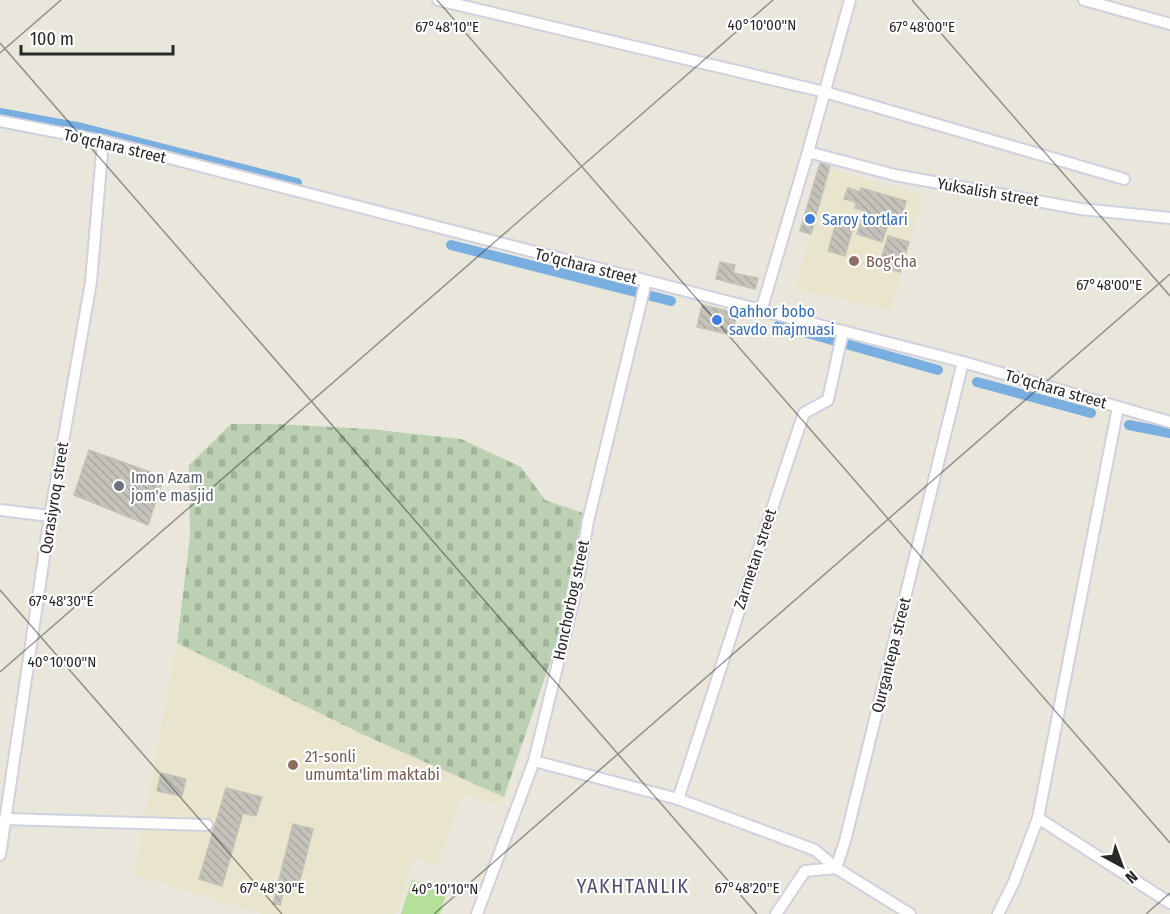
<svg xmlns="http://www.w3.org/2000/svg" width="1170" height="914" viewBox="0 0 1170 914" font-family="'Fira Sans Condensed',sans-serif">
	<defs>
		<pattern id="cemetery-stones" width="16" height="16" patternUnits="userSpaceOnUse" patternTransform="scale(1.5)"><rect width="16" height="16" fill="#bcd1b4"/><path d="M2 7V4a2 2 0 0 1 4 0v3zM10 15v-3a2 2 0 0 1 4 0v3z" fill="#a2b39b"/></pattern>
		<pattern id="building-back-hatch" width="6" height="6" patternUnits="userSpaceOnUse" patternTransform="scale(1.5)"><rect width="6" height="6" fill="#c4c2bb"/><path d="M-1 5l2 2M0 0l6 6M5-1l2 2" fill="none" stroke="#a8a7a1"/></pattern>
	</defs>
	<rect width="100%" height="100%" fill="#e9e6db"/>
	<g fill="#e9e5cc">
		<path d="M830 169 923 196 891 310 795 289Z"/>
		<path d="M177 643 366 736 504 797 500 807 463 794 437 865 414 858 396 914H262L134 875Z"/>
	</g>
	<path fill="url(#cemetery-stones)" d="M231 424H275L369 429 461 439 521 467 545 500 583 513 555 648 504 797 366 736 177 643 190 537 189 465Z"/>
	<path fill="#b4e09a" d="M412 880 447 891 440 914H401Z"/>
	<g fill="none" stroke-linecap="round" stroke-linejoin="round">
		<g stroke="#79afe0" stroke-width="10">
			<path d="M0 113 82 128 297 183"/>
			<path d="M451 245 671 301"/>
			<path d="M779 325 938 370"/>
			<path d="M977 382 1091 413"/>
			<path d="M1129 425 1170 433"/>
		</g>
	</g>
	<g fill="url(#building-back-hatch)" stroke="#c4c1b5" stroke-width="1.5">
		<path d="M820 163 830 166 811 234 800 231Z"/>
		<path d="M848 188 860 192 861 188 906 201 900 221 890 218 882 242 857 234 865 211 855 208 856 202 844 199Z"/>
		<path d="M836 223 853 228 845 256 828 251Z"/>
		<path d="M888 236 909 242 900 272 879 266Z"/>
		<path d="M720 262 735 265 733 273 758 278 755 289 716 279Z"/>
		<path d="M702 305 737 313 732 335 697 327Z"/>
		<path d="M89 450 164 477 148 525 74 495Z"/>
		<path d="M161 773 186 779 182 796 157 791Z"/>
		<path d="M226 788 262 797 256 816 243 813 222 886 199 879Z"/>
		<path d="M293 824 313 829 298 888 285 885 280 905 273 904Z"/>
	</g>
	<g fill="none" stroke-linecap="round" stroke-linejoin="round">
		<defs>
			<g id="minor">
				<path d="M438 0 825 92 1124 179"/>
				<path d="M1084 0 1170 24"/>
				<path d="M0 121 103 141 963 362 1170 422"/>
				<path d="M808 152 895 175 1081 209 1170 218"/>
				<path d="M761 311 808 152 850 0"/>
				<path d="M0 510 50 516"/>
				<path d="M534 761 678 799 815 850 836 868 910 914"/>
				<path d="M678 799C721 671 760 541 804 413L828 400 843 331"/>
				<path d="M1038 818 1170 903"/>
				<path d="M5 819 207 825"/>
				<path d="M0 855 50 516 91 282 103 141"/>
				<path d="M477 914 534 761 577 586 588 521 646 281"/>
				<path d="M776 914 805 871 836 868 845 841 963 362"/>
				<path d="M998 914 1014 882 1038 818 1118 407"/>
			</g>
		</defs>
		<use href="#minor" stroke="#d1d0df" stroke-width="14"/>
		<use href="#minor" stroke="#fff" stroke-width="10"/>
	</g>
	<path fill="none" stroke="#282828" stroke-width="1.5" stroke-opacity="0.45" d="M437 0 1170 843M912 0 1170 296M0 43 757 914M0 53 61 0M0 590 282 914M0 672 773 0M434 914 1170 274M1146 914 1170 893"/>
	<g fill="#3f7fe0" stroke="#fff" stroke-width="2">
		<circle cx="810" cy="219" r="6"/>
		<circle cx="717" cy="320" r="6"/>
	</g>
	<g fill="#8d6e63" stroke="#fff" stroke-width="2">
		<circle cx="854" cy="261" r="6"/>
		<circle cx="293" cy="765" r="6"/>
	</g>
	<circle fill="#6b7280" stroke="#fff" stroke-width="2" cx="119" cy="486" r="6"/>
	<g text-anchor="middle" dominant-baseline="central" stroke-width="4.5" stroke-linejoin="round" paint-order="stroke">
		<g font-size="16" fill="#282828" stroke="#fff">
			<text transform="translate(115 146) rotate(13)">To'qchara street</text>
			<text transform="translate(988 192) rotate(10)">Yuksalish street</text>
			<text transform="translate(586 266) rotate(14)">To'qchara street</text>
			<text transform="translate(1056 389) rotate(16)">To'qchara street</text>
			<text transform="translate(54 498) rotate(-81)">Qorasiyroq street</text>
			<text transform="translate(755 559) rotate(-72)">Zarmetan street</text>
			<text transform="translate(571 600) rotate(-78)">Honchorbog street</text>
			<text transform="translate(891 655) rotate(-76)">Qurgantepa street</text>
		</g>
		<g font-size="16" fill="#366cbe" stroke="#fff" text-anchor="start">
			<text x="822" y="219">Saroy tortlari</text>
			<text x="729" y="311">Qahhor bobo<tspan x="729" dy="18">savdo majmuasi</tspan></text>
		</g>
		<g font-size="16" fill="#785e54" stroke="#fff" text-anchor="start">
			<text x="866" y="261">Bog'cha</text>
			<text x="305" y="756">21-sonli<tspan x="305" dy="18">umumta'lim maktabi</tspan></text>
		</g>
		<g font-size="16" fill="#5b616d" stroke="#fff" text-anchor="start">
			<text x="131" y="477">Imon Azam<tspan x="131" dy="18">jom'e masjid</tspan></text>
		</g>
		<g font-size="20" letter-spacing="1.5" fill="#4f4e73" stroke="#fff">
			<text x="633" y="886">YAKHTANLIK</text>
		</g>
	</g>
	<g font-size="15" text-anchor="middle" fill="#282828" stroke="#fff" stroke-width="4.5" stroke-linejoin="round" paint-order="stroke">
		<text x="762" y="30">40°10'00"N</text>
		<text x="447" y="32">67°48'10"E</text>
		<text x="922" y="32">67°48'00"E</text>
		<text x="1109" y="290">67°48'00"E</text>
		<text x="61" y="606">67°48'30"E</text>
		<text x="62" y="667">40°10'00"N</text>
		<text x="272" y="893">67°48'30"E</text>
		<text x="747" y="893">67°48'20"E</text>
		<text x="445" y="894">40°10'10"N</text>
	</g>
	<g transform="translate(1122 866) rotate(139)" stroke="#ffffff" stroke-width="4.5" paint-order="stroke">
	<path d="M0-4.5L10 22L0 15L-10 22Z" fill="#282828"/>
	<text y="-9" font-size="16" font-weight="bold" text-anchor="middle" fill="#282828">N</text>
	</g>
	<path d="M21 45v9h152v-9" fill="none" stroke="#282828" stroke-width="3"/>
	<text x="30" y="45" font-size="18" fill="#282828" stroke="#ffffff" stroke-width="4.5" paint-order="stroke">100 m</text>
</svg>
